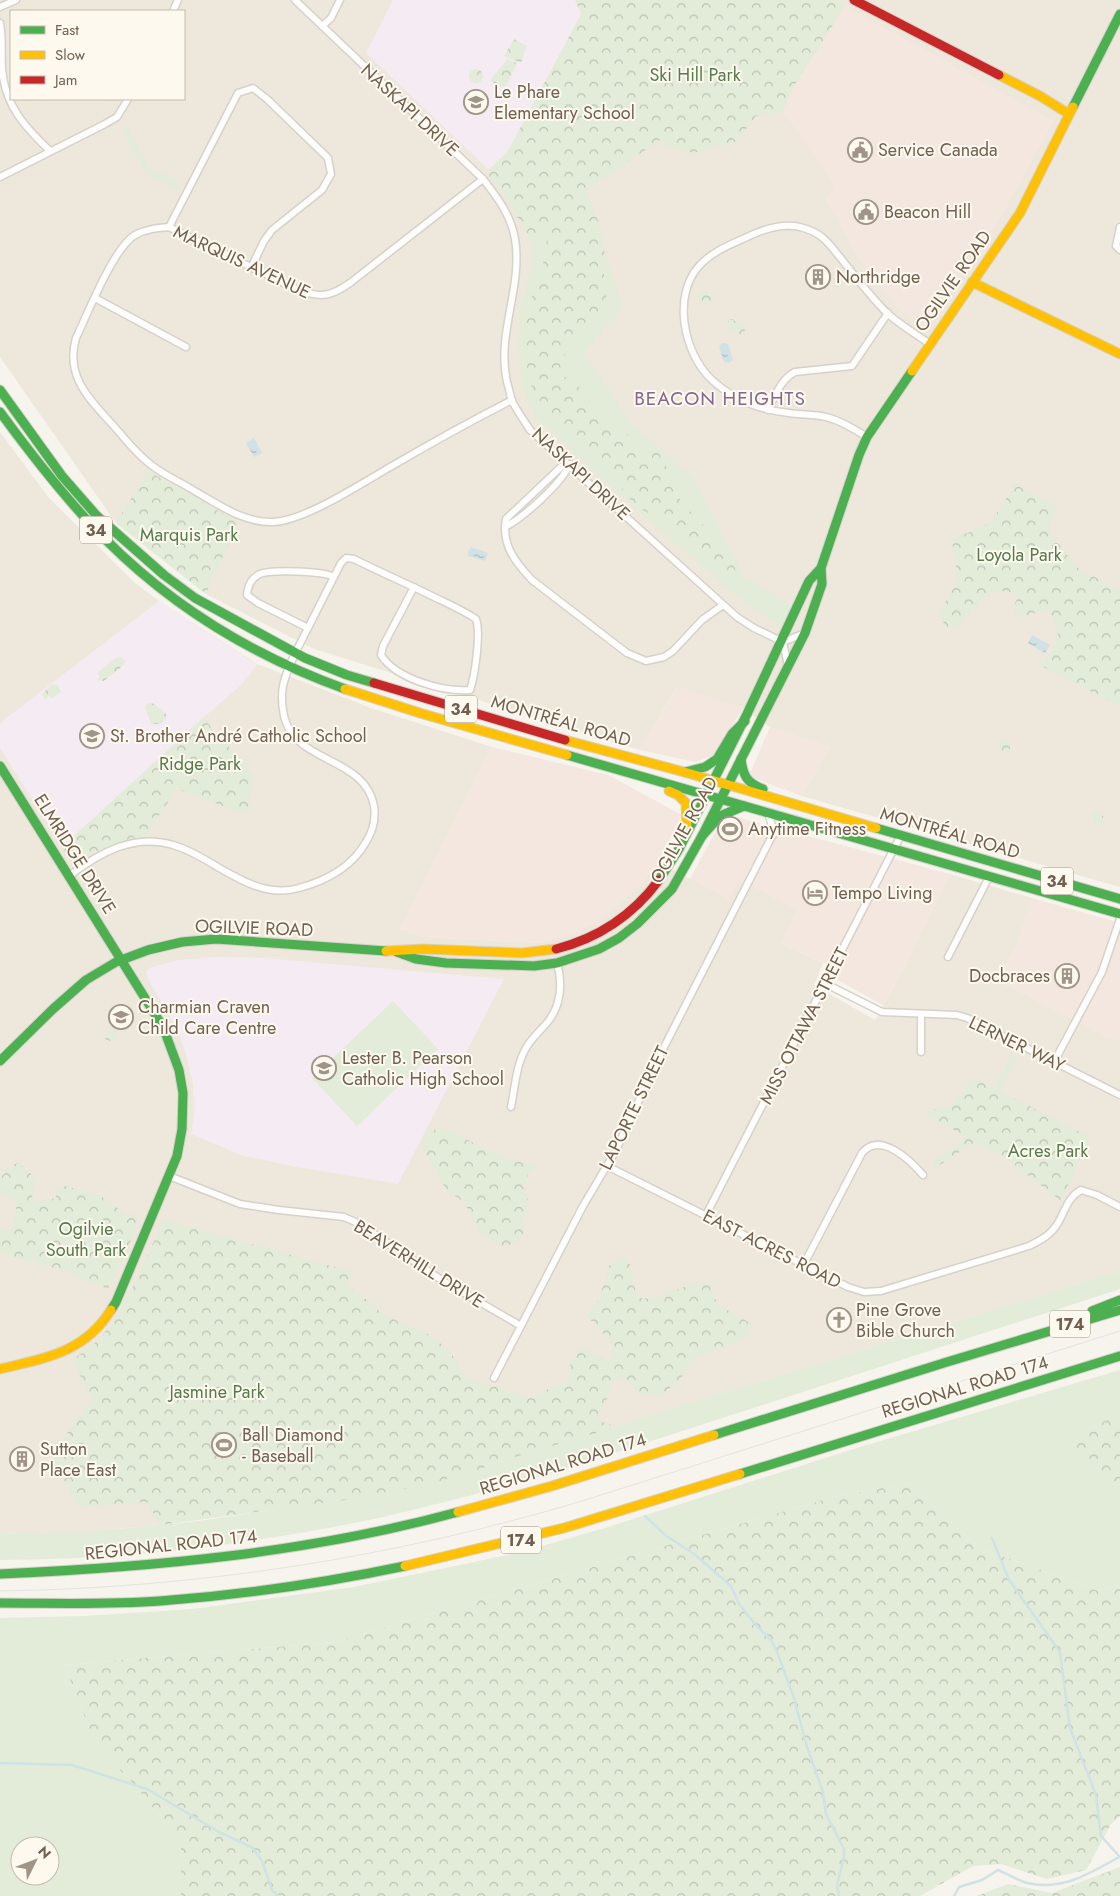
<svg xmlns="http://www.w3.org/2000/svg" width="1120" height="1896" viewBox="0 0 1120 1896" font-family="Jost,sans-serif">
	<defs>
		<pattern id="forest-crowns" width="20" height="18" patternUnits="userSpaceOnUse" patternTransform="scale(1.25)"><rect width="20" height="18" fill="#e2ecd9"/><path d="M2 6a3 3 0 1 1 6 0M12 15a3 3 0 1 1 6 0" fill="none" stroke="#bcc2b2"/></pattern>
		<pattern id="water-ripples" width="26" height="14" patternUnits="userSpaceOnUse" patternTransform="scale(1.25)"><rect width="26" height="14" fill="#d0e2e5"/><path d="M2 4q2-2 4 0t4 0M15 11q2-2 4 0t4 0" fill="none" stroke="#adbabc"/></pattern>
	</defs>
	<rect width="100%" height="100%" fill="#f6f4ed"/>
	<g fill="#eee7db" fill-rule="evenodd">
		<path d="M0 0H1120V887L802 796 830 747 770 727 743 708 677 687 640 750 314 649 206 594 116 523 0 357ZM11 11H184V99H11Z"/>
		<path d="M0 432 49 498 135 583 159 601 257 664 371 708 492 747 400 929 424 937 539 943 575 932 599 920 639 887 658 862 729 899 739 879 798 910 781 943 823 963 814 985 875 1020 904 968 950 874 1032 898 1018 943 998 981 1108 1037 1120 1040V1271L508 1459 353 1499 160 1525 91 1531 0 1534Z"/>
	</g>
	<g fill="#f3e7df">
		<path d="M845 6 1054 121 1000 219 925 327 897 308 859 260 825 198 836 189 783 111 791 91Z"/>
		<path d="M678 686 743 708 714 755 695 762 640 750Z"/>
		<path d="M770 727 830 747 802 796 749 776Z"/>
		<path d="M492 747 608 775 682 815 658 862 639 887 599 920 575 932 538 943 424 937 400 929Z"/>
		<path d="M733 816 950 874 904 968 883 1005 838 980 839 970 781 943 798 910 739 880 729 899 690 879 718 827Z"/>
		<path d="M1032 898 1120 923V1040L1108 1037 998 981 1018 943Z"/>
	</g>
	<g fill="#f4ecf2">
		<path d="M393 0H589L508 151 489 170 366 53Z"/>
		<path d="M159 601 257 665 242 684 203 718 62 847 0 748V723Z"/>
		<path d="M220 957 264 958 504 979 398 1184 296 1167 244 1156 191 1134 194 1115 193 1084 187 1058 179 1033 148 979 146 972 149 968 178 960Z"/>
	</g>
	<g fill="#e2ecd9" fill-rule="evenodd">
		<path d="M127 126 149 167 179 182 176 188 146 173 123 132Z"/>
		<path d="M584 192 623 307 583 353 630 422 693 478 743 575 791 606 784 630 728 589 619 494 536 417 523 392 518 341 522 302 531 268 532 243Z"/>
		<path d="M393 1001 438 1049 357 1126 312 1078Z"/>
		<path d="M1011 1055 1017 1058 1000 1092 994 1089Z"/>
		<path d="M1120 1271V1289L556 1472C480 1493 405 1514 328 1528 220 1548 109 1560 0 1560V1534C53 1532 106 1531 159 1525 200 1522 242 1514 283 1508 359 1498 435 1486 508 1459Z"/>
		<path d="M1120 1370V1413L1062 1443 1120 1485V1586L1096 1590 979 1548 909 1483 833 1497 335 1642 64 1665 96 1745 138 1789 181 1843V1896H0V1618L85 1616 193 1609 354 1587 517 1553 605 1528 857 1448ZM20 1846H50V1876H20Z"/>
	</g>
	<g fill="url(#forest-crowns)">
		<path d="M575 0H838L845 6 791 91 783 111 756 116 737 141 694 153 668 147 660 140 588 189 587 193 597 218 602 235 606 261 603 268 607 294 602 313 595 321 585 336 568 346 559 372 586 392 596 417C620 424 624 430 640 448L657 449C662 460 670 471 674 483 676 489 677 496 681 501 692 516 750 565 734 585L730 582 701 549 671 526 636 506 623 491 613 471 607 463 602 459 592 455 575 442 548 408 540 401 523 371V350L526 317 536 283 542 271 547 239 544 231 532 243 505 195 488 176 489 170 508 151 581 14Z"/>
		<path d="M514 39 527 46 521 63 504 56Z"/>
		<path d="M507 59 517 63 507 85 503 87 490 81C494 73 502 68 507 59Z"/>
		<circle cx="476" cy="76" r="7"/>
		<path d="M700 291 707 293 714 299 713 302 705 303 700 301 698 297Z"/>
		<path d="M732 319 745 328 744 334H735L726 327 729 320Z"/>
		<path d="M148 471 238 522 206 594 116 523Z"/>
		<path d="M1014 484 1058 507 1048 531 1079 569 1120 590V707L1040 665C1049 653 1063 641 1056 625 1053 619 1053 616 1047 611 1037 611 1028 617 1017 616L1013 609 1018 596 1016 593 1003 591 987 594 960 625 948 629 944 625 943 620 937 616 956 584C955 576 956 570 956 562 956 554 951 548 953 540 961 534 969 533 978 529 995 521 1006 500 1014 484Z"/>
		<path d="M121 657 126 662C119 670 112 674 104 681L97 680 100 677 97 673 116 658Z"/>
		<path d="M52 684 57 685 61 692 51 699 49 696 44 700 42 694Z"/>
		<path d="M149 703 155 704 166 714V719L160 724H151L145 706Z"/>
		<path d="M203 718 255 776 247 815 177 789 145 836C116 841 98 848 74 866L62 847Z"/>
		<path d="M1002 740 1007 741 1011 745 1009 751H1003L997 746V743Z"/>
		<path d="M1093 811H1099L1105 820 1100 826 1091 820 1090 816Z"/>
		<path d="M112 1027 119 1038 113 1042 105 1039 107 1031Z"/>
		<path d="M973 1077 1089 1137 1061 1201 1007 1159 975 1142 935 1168 931 1164 967 1137 923 1113 951 1105Z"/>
		<path d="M440 1127 485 1148 504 1158 536 1166 534 1170 529 1172 524 1186 529 1205 524 1217V1234L518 1241 509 1245 501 1246 483 1235 470 1217 466 1204 447 1190 442 1183 436 1169 422 1149 425 1135Z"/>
		<path d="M19 1163 31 1174 36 1186 32 1196 34 1202 56 1198 57 1189 61 1185 92 1193 104 1198 123 1212 139 1217 133 1236 108 1289 66 1271 0 1253V1228L10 1231C16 1214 24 1198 0 1193V1178L15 1164Z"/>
		<path d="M164 1220 354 1272 347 1287 360 1294 384 1315 426 1333 439 1342 454 1357 467 1378 535 1399 548 1389 568 1382 571 1361 582 1347 611 1362V1342L587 1316 599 1299 610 1264 624 1256 630 1265 637 1298C642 1298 648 1299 653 1298 674 1295 691 1277 713 1284L711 1290 718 1305 752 1324 749 1335 738 1343 706 1352 690 1362 685 1374 664 1393 637 1394 625 1377 610 1382C609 1397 604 1408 595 1419L617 1427 508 1459 472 1472 433 1483 353 1499 160 1525 147 1502 78 1506 52 1459 73 1424 93 1400 72 1360C80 1354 90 1348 97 1341 127 1311 145 1258 164 1220Z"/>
		<path d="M1120 1413V1485L1061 1443Z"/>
		<path d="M909 1483 979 1548 1096 1590 1120 1586V1816L1111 1824 1086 1870 1047 1879 1001 1864 973 1866 920 1896H181V1843L138 1789 96 1745 64 1665 335 1642 833 1497Z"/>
		<path d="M1120 1867V1896H977L1008 1884 1052 1893Z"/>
	</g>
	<g fill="url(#water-ripples)">
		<path d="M722 343 728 344 733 360 729 363 724 362 719 346Z"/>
		<path d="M254 438 262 453 254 457 246 443Z"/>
		<path d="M471 547 488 553 485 561 468 556V551Z"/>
		<path d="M1032 635 1050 645 1045 653 1028 643Z"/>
	</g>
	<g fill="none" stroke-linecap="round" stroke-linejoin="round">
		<g stroke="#d0e2e5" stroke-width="2.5">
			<path d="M645 1516 665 1535 694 1554 731 1586 739 1604 754 1623 770 1639 776 1649 794 1698 807 1747 823 1792 826 1814 844 1849V1857L837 1885 839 1896"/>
			<path d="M992 1538 1009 1580 1060 1652 1070 1728 1096 1795 1101 1836 1120 1857"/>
			<path d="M0 1763 72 1765 147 1789 219 1832 253 1848 262 1861 272 1890 278 1896"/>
			<path d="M954 1896 959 1887 982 1880 998 1870C1007 1874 1017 1880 1027 1883 1062 1891 1089 1874 1119 1857"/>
		</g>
		<defs>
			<g id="street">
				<path d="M295 0 483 179C497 197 511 215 515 239 523 288 496 333 507 382 509 388 510 395 512 401 517 411 524 420 530 430L737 617 754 628 783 642 805 633"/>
				<path d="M0 7 16 0"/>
				<path d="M173 11 178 0"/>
				<path d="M0 23C3 38 1 54 2 69 5 106 25 127 50 151"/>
				<path d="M322 26 331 18 340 0"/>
				<path d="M0 177 105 124 117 117 128 99"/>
				<path d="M483 179 350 283C331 296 323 298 300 291L169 227C157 228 146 229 135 235 114 247 88 313 76 338 64 380 94 403 119 432 129 444 141 458 154 467 166 476 180 482 193 490 218 504 243 523 273 522 305 521 362 483 392 466 431 443 471 421 512 400"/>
				<path d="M169 227 238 93 253 88 267 99 328 158 331 174 322 190 272 230 264 241 251 268"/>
				<path d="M1120 227 1116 246 1120 250"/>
				<path d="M95 298 186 347"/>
				<path d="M768 410C775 396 781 379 795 372L852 366 888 313"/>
				<path d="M867 437C854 429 841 421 826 417 814 414 801 415 789 413 760 410 732 399 711 379 683 352 672 294 700 265 712 252 729 245 745 238 761 230 782 223 800 227 808 229 817 233 823 238 831 245 837 254 843 261 857 279 871 297 887 313 900 325 916 334 930 344"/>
				<path d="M570 464 561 467 506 519C501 545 516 563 532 580L627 653 646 661 664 657 673 651 702 620 723 605"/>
				<path d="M505 527C524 517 561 484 570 464"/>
				<path d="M308 628 258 603 247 595C248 586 250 580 258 575 268 569 324 571 334 577"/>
				<path d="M783 642 788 666"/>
				<path d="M768 813 773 829 772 836"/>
				<path d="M69 876C99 853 134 833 173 845 195 851 214 866 234 876 254 887 276 895 299 888 325 881 352 867 366 842 373 831 376 820 374 806 365 756 295 764 284 716 282 706 281 696 283 686 287 667 298 648 307 630 318 608 330 585 341 563L346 558 354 559C378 571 403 582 428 594 444 602 461 609 476 619 481 633 475 676 470 690 443 692 396 679 381 655L383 646 414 587"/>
				<path d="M948 957 989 877"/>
				<path d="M826 984 882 1012 957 1015 967 1018 1120 1095"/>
				<path d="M921 1052V1014"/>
				<path d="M1054 1062 1102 972 1120 919"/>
				<path d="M511 1107C515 1088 516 1065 526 1048 531 1039 539 1032 546 1024 561 1007 563 984 557 963"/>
				<path d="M607 1166 848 1287 864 1292 881 1291 1029 1246C1041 1240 1051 1235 1058 1223 1065 1211 1068 1197 1081 1190L1097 1195 1120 1207"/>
				<path d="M169 1176 240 1204 279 1210 344 1217 360 1224 440 1279 521 1326"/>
				<path d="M706 1215 901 835"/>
				<path d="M804 1264 862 1153C880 1131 910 1160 923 1175"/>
				<path d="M494 1378 583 1206 615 1152 659 1057 772 836 779 829 794 820"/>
			</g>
			<g id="fast">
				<path d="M1073 107 1120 14"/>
				<path d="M0 390 62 476 97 516 164 575 195 598 305 658 347 675 374 683"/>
				<path d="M0 412C33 457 67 501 106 540 173 607 256 657 345 689"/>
				<path d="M567 755 1120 914"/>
				<path d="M741 759C743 776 747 783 763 789"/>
				<path d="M0 766 163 1027 179 1070 183 1093 182 1129 177 1156 116 1302 111 1310"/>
				<path d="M685 772 705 767 717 759 732 734 745 721"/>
				<path d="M876 828 1120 899"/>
				<path d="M702 836 720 816 744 806"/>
				<path d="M659 880 679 849 747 714 809 581 821 568 859 455 867 437 912 371"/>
				<path d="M397 952 416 959 446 963 534 966 557 963 599 949 619 938 637 924 672 889 702 836 805 633 822 584 821 568"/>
				<path d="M0 1061 53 1009 86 980 116 962 148 950 182 942 216 939 386 951"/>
				<path d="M1092 1311 1120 1300"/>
				<path d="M714 1435 947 1362 1120 1310"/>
				<path d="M740 1474 1120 1356"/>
				<path d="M0 1574C155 1567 308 1553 458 1512"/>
				<path d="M0 1603C53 1603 107 1605 160 1601 242 1595 324 1583 405 1566"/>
			</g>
			<g id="slow">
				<path d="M999 75 1040 96 1069 114"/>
				<path d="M972 282 1120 354"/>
				<path d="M912 371 1020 213 1073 107"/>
				<path d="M345 689 423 714 567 755"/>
				<path d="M565 740 684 772 876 828"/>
				<path d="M669 791 678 795 686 803 687 831"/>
				<path d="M386 951 423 949 522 953 556 949"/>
				<path d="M0 1369C45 1358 84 1353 111 1310"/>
				<path d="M458 1512 552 1486 714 1435"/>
				<path d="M405 1566 564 1528 740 1474"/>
			</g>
			<g id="jam">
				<path d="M854 0 999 75"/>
				<path d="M374 683 565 740"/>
				<path d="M556 949C599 938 633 915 659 880"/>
			</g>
		</defs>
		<use href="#street" stroke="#d5d1cb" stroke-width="9"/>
		<use href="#fast" stroke="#d6d1cb" stroke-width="11"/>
		<use href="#slow" stroke="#d6d1cb" stroke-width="11"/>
		<use href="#jam" stroke="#d6d1cb" stroke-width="11"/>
		<use href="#street" stroke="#fefdfc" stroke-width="6"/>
		<use href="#fast" stroke="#4caf50" stroke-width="9"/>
		<use href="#slow" stroke="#ffc107" stroke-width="9"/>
		<use href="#jam" stroke="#c62828" stroke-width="9"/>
		<path stroke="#e5e3e4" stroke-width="1" d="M0 1591C198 1588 392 1558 582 1501L1120 1331"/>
	</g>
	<defs>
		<symbol id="school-ring" viewBox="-11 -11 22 22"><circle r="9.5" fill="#fdf9ef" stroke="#a09387" stroke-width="1.5"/><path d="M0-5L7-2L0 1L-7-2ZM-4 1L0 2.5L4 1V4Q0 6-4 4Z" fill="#a09387"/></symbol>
		<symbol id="civic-ring" viewBox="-11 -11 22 22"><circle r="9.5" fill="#fdf9ef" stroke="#a09387" stroke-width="1.5"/><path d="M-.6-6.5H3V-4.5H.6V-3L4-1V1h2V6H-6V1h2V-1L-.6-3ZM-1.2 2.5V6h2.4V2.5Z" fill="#a09387"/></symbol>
		<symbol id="building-ring" viewBox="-11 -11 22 22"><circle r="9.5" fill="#fdf9ef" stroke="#a09387" stroke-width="1.5"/><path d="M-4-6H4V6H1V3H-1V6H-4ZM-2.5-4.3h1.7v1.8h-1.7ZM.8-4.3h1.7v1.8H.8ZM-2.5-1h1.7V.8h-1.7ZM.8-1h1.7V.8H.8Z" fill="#a09387"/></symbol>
		<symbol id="stadium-ring" viewBox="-11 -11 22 22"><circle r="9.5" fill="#fdf9ef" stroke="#a09387" stroke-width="1.5"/><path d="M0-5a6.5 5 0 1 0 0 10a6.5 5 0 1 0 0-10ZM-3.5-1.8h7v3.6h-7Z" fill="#a09387"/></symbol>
		<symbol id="hotel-ring" viewBox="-11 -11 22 22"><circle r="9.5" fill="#fdf9ef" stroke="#a09387" stroke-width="1.5"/><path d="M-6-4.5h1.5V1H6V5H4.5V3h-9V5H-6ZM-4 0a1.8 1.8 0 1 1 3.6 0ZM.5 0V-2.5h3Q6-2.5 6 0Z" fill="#a09387"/></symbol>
		<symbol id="church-ring" viewBox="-11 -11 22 22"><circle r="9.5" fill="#fdf9ef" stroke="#a09387" stroke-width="1.5"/><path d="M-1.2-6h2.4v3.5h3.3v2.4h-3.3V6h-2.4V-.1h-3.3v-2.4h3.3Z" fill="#a09387"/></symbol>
	</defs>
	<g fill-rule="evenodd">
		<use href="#school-ring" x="462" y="88" width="28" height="28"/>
		<use href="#civic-ring" x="846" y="136" width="28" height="28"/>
		<use href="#civic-ring" x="852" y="198" width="28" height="28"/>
		<use href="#building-ring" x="804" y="263" width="28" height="28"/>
		<use href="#school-ring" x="78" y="722" width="28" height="28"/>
		<use href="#stadium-ring" x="716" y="815" width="28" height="28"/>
		<use href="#hotel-ring" x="801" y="879" width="28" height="28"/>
		<use href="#building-ring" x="1053" y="962" width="28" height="28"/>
		<use href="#school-ring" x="107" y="1003" width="28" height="28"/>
		<use href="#school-ring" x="310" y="1054" width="28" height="28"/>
		<use href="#church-ring" x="825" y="1306" width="28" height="28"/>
		<use href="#stadium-ring" x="210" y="1431" width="28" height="28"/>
		<use href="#building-ring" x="8" y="1445" width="28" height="28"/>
	</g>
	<g text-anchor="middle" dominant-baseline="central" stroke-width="4" stroke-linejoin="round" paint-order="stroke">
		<g fill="#fdf9ef" stroke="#9b8d80" stroke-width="1">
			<rect x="80" y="516.5" width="32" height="27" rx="4"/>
			<rect x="445" y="695.5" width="32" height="27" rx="4"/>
			<rect x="1041" y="867.5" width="32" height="27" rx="4"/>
			<rect x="1050" y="1310.5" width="40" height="27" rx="4"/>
			<rect x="501" y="1526.5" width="40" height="27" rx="4"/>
		</g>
		<g font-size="16" font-weight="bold" fill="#715f50">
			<text x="96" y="530">34</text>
			<text x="461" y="709">34</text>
			<text x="1057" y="881">34</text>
			<text x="1070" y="1324">174</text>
			<text x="521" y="1540">174</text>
		</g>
		<g font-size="18" fill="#567b4c" stroke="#fdf9ef">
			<text x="695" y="75">Ski Hill Park</text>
			<text x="189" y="535">Marquis Park</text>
			<text x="1019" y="555">Loyola Park</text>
			<text x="200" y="764">Ridge Park</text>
			<text x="1048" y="1151">Acres Park</text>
			<text x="86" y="1229">Ogilvie<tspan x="86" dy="21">South Park</tspan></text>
			<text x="217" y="1392">Jasmine Park</text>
		</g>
		<g font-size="18" fill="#715f50" stroke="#fdf9ef" text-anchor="start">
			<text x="494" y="92">Le Phare<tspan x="494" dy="21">Elementary School</tspan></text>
			<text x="878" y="150">Service Canada</text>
			<text x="884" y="212">Beacon Hill</text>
			<text x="836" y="277">Northridge</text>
			<text x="110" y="736">St. Brother André Catholic School</text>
			<text x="748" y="829">Anytime Fitness</text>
			<text x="832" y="893">Tempo Living</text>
			<text x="1050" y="976" text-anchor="end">Docbraces</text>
			<text x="138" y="1007">Charmian Craven<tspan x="138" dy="21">Child Care Centre</tspan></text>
			<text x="342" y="1058">Lester B. Pearson<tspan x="342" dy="21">Catholic High School</tspan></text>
			<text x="856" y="1310">Pine Grove<tspan x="856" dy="21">Bible Church</tspan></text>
			<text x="242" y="1435">Ball Diamond<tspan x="242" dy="21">- Baseball</tspan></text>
			<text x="40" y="1449">Sutton<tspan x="40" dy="21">Place East</tspan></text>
		</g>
		<g font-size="18" fill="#715f50" stroke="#fdf9ef">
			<text transform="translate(410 110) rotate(43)">NASKAPI DRIVE</text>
			<text transform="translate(242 262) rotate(25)">MARQUIS AVENUE</text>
			<text transform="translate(953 281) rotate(-55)">OGILVIE ROAD</text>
			<text transform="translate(581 474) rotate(43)">NASKAPI DRIVE</text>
			<text transform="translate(561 721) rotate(16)">MONTRÉAL ROAD</text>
			<text transform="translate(684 830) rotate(-61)">OGILVIE ROAD</text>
			<text transform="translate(950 833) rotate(16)">MONTRÉAL ROAD</text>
			<text transform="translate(75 854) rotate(58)">ELMRIDGE DRIVE</text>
			<text transform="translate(254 928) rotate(2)">OGILVIE ROAD</text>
			<text transform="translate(804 1026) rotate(-63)">MISS OTTAWA STREET</text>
			<text transform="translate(1017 1044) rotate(26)">LERNER WAY</text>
			<text transform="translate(634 1108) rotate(-64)">LAPORTE STREET</text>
			<text transform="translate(772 1249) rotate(27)">EAST ACRES ROAD</text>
			<text transform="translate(419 1264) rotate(32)">BEAVERHILL DRIVE</text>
			<text transform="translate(965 1387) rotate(-17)">REGIONAL ROAD 174</text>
			<text transform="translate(563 1464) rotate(-17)">REGIONAL ROAD 174</text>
			<text transform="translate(171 1545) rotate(-6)">REGIONAL ROAD 174</text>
		</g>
		<g font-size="19" letter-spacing="1" fill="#84678d" stroke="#fdf9ef">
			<text x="720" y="398">BEACON HEIGHTS</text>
		</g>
	</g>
	<rect x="10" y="10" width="175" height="90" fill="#fdf9ef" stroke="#c5bbaf"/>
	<rect x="20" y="26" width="25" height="8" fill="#4caf50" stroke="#c5bbaf"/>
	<text x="55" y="35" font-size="15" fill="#715f50">Fast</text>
	<rect x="20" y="51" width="25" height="8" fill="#ffc107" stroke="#c5bbaf"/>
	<text x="55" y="60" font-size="15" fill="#715f50">Slow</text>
	<rect x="20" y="76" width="25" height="8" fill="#c62828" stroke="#c5bbaf"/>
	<text x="55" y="85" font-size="15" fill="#715f50">Jam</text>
	<g transform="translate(35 1861) rotate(48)"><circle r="24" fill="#fdf9ef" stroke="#c5bbaf"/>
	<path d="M0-4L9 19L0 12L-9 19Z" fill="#a09387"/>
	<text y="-8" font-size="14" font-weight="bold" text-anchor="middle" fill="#715f50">N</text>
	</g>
</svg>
